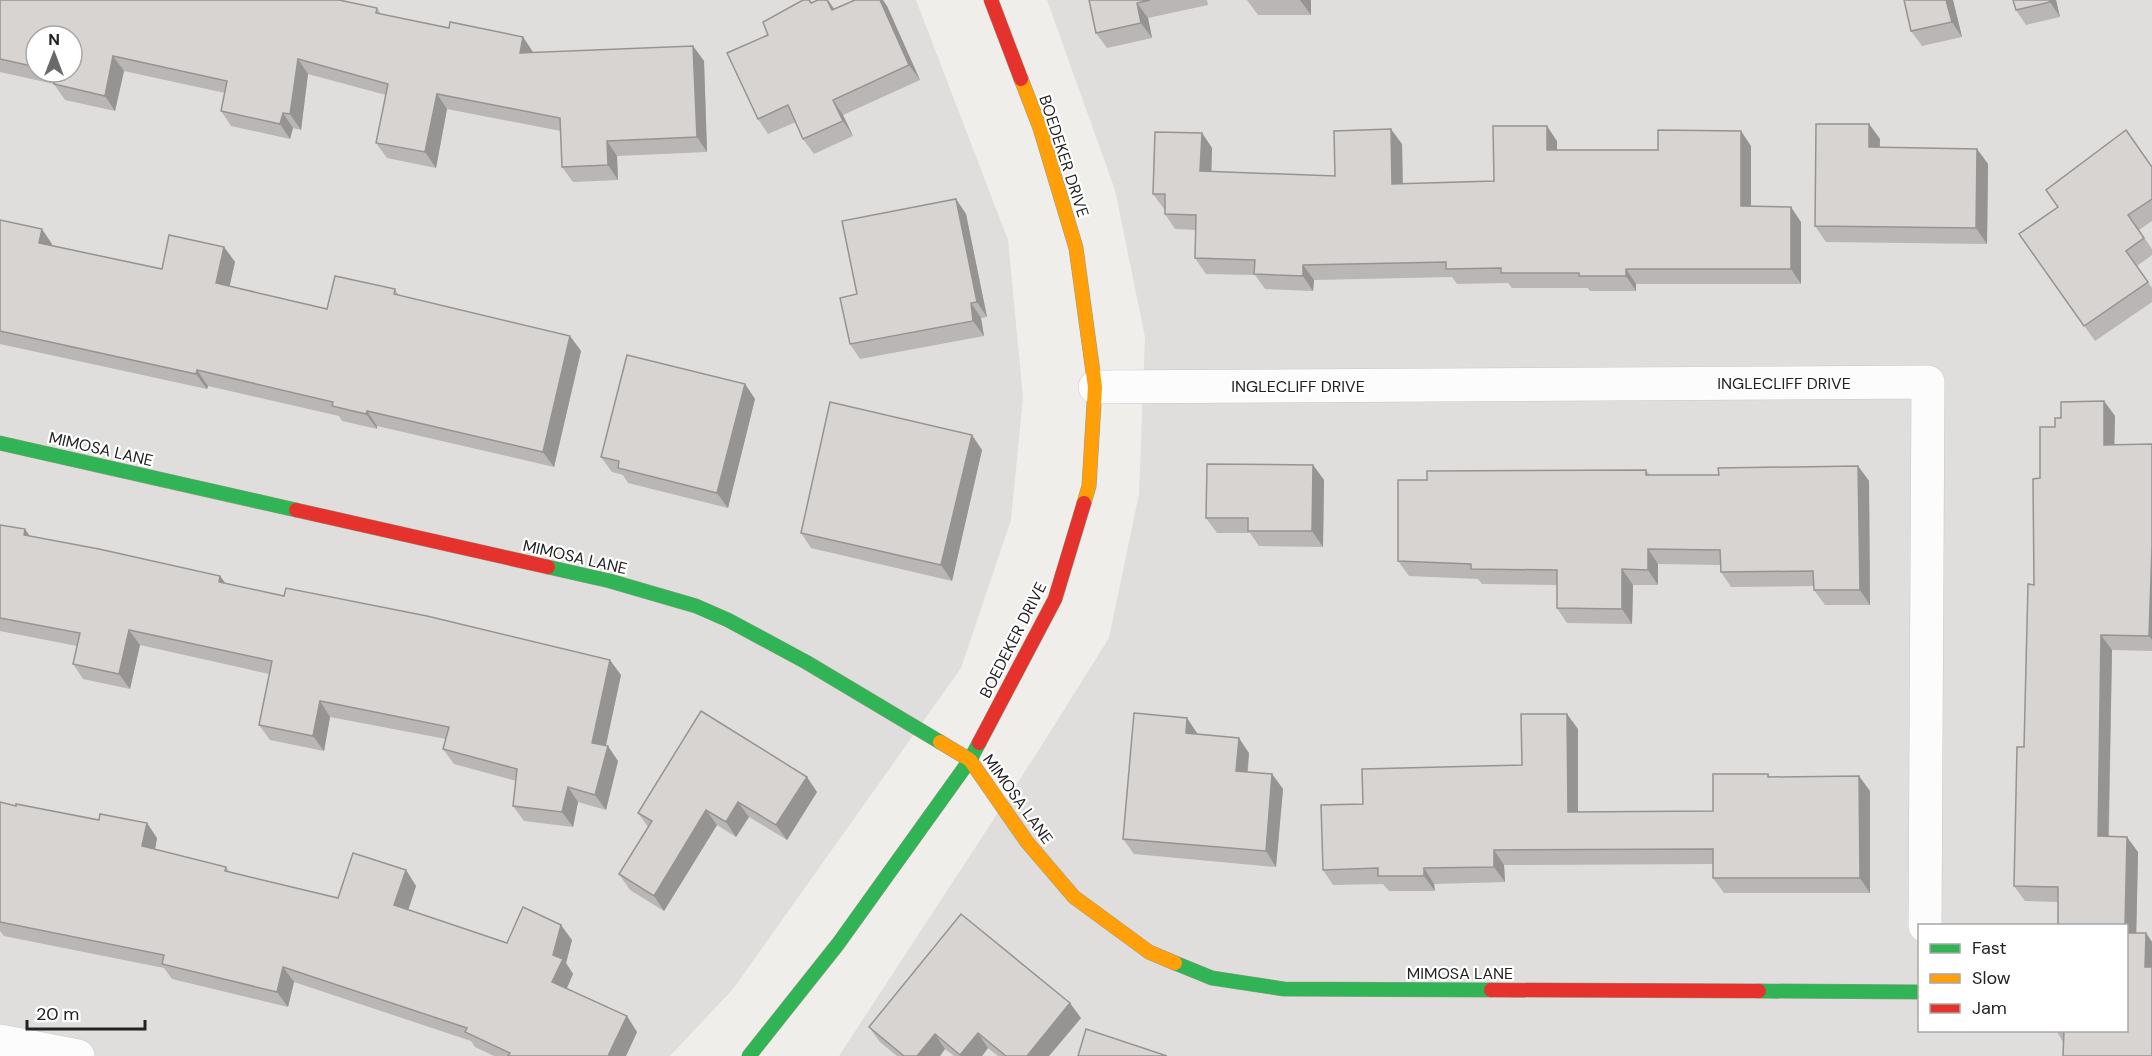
<svg xmlns="http://www.w3.org/2000/svg" width="2152" height="1056" viewBox="0 0 2152 1056" font-family="'DM Sans',sans-serif">
	<rect width="100%" height="100%" fill="#f0eeeb"/>
	<g fill="#dfdedc" fill-rule="evenodd">
		<path d="M0 0H916L1008 240 1023 397 1011 520 961 668 733 989 670 1056H0ZM36 36H72V72H36Z"/>
		<path d="M1047 0H2152V1056H839L1035 756 1109 638 1139 494 1145 337 1115 190ZM1920 926H2126V1030H1920Z"/>
	</g>
	<g fill="none" stroke-linecap="round" stroke-linejoin="round">
		<defs>
			<g id="street">
				<path d="M1095 387 1928 382 1925 926"/>
				<path d="M0 1041 78 1056"/>
			</g>
			<g id="fast">
				<path d="M0 443 296 510"/>
				<path d="M548 567 610 581 696 606 728 620 806 662 940 742"/>
				<path d="M1175 963 1212 978 1284 989 1491 990"/>
				<path d="M1759 991 1920 992"/>
				<path d="M749 1056 838 944 970 760 979 743"/>
			</g>
			<g id="slow">
				<path d="M1021 79 1040 128 1076 248 1095 387 1089 486 1084 503"/>
				<path d="M940 742 970 760 1027 842 1074 897 1149 952 1175 963"/>
			</g>
			<g id="jam">
				<path d="M991 0 1021 79"/>
				<path d="M296 510 548 567"/>
				<path d="M979 743 1055 599 1084 503"/>
				<path d="M1491 990 1759 991"/>
			</g>
		</defs>
		<use href="#street" stroke="#c9c8c7" stroke-width="34"/>
		<use href="#fast" stroke="#999a82" stroke-width="15"/>
		<use href="#slow" stroke="#999a82" stroke-width="15"/>
		<use href="#jam" stroke="#999a82" stroke-width="15"/>
		<use href="#street" stroke="#fdfcfc" stroke-width="33"/>
		<use href="#fast" stroke="#30b455" stroke-width="14"/>
		<use href="#slow" stroke="#ff9f0a" stroke-width="14"/>
		<use href="#jam" stroke="#e5322d" stroke-width="14"/>
	</g>
	<g fill="#b9b6b5" fill-rule="evenodd">
		<path d="M0 0 377 8 381 14 449 28 523 37 533 53 693 46 704 61 707 152 617 156 618 180 573 182 562 167 561 131 447 109 436 168 387 158 376 143 386 95 308 74 301 130 293 128 290 139 231 126 221 111 225 93 124 71 115 111 65 100 54 84 0 72ZM36 36 72 72H36Z"/>
		<path d="M803 0H810L812 3 818 0H828L834 9 887 6 920 80 843 115 853 136 814 154 803 139 796 122 768 134 758 119 768 35Z"/>
		<path d="M1089 0H1207L1208 5 1148 18 1152 38 1107 48 1096 33Z"/>
		<path d="M1247 0H1311V15H1258Z"/>
		<path d="M1904 0H1953L1962 37 1922 46 1911 31Z"/>
		<path d="M2056 0 2060 17 2026 25 2016 10Z"/>
		<path d="M1869 124 1880 139V147L1977 149 1988 164 1987 244 1826 242 1815 226Z"/>
		<path d="M1202 133 1212 148 1211 172 1335 176 1402 144 1403 184 1494 181 1557 141V150H1658L1751 146V206L1801 222V284H1636V291H1590L1588 288H1512L1508 283 1457 284 1452 277 1314 280 1313 291 1265 289 1255 275 1206 274 1195 258 1196 230 1175 229 1165 214V209H1164L1153 194Z"/>
		<path d="M2152 167V221L2139 230 2152 249V255L2137 266 2152 288V302L2095 341 2019 234Z"/>
		<path d="M956 199 966 214 987 317 981 318 984 336 860 359 850 344 857 294Z"/>
		<path d="M0 220 52 244V245L162 269 224 247 235 262 229 286 327 309 395 289 399 296 570 336 581 351 554 467 377 426V429L342 421 339 416 208 386 207 389 0 344Z"/>
		<path d="M745 384 755 399 728 508 628 483 623 475 612 472 601 457Z"/>
		<path d="M2104 401 2115 416 2114 445 2152 444V651L2112 650 2109 837 2138 852 2136 933H2146L2152 942V1056L2063 1042 2056 1030 2058 902 2025 901 2014 886 2024 747 2040 478 2061 418Z"/>
		<path d="M982 450 952 581 811 548 801 533Z"/>
		<path d="M1313 465 1324 480 1323 547 1259 546 1250 533H1217L1206 518Z"/>
		<path d="M1858 466 1869 481 1870 605H1825L1814 590V586L1731 587 1721 572V565L1658 564V585H1633L1632 624 1567 623 1557 608V585L1482 584 1478 579 1409 576 1398 561 1427 480 1646 470 1650 475H1719Z"/>
		<path d="M0 525 30 536 220 576 225 583 621 675 606 746 618 761 606 810 578 802 573 827 524 821 513 806 516 781 454 764 443 749 446 739 330 717 324 751 270 740 259 725 269 674 140 645 130 689 83 679 73 664 77 646 0 631Z"/>
		<path d="M1187 718 1197 734 1249 753 1248 772 1272 774 1283 789 1276 867 1134 854 1123 839Z"/>
		<path d="M1578 729V812L1713 811 1768 774 1770 777 1870 791V893H1724L1713 878V864L1504 865 1505 882 1434 884 1435 891H1389L1383 884 1333 885 1323 870 1363 804 1522 765Z"/>
		<path d="M817 792 787 840 749 817 736 837 717 825 664 911 630 890 619 874 648 827 638 813Z"/>
		<path d="M0 802 157 838 155 849 226 867 229 871 338 898 406 870 416 886 408 910 507 943 572 940 566 963 573 974 567 988 637 1032 626 1056H494L475 1047 471 1041 294 982 288 1007 172 979 164 968 4 936 0 931Z"/>
		<path d="M1081 1018 1049 1056H998L988 1048 982 1056H954L945 1049 940 1056H897L880 1042 869 1027Z"/>
	</g>
	<g fill="#969493">
		<path d="M827 0H828L836 12 832 10Z"/>
		<path d="M880 0H883L887 6 920 80 909 65Z"/>
		<path d="M1300 0H1311V15Z"/>
		<path d="M1946 0H1953L1962 37 1952 22Z"/>
		<path d="M2049 0H2056L2060 17 2050 2Z"/>
		<path d="M1137 3 1148 18 1152 38 1141 23Z"/>
		<path d="M523 37 533 52 530 68 520 53Z"/>
		<path d="M693 46 704 61 707 152 697 137Z"/>
		<path d="M113 56 124 71 115 111 105 96Z"/>
		<path d="M298 59 308 74 301 130 290 114Z"/>
		<path d="M437 94 447 109 436 168 425 152Z"/>
		<path d="M833 100 843 115 853 136 843 121Z"/>
		<path d="M283 113 293 128 290 139 280 124Z"/>
		<path d="M1869 124 1880 139 1879 162 1869 147Z"/>
		<path d="M1547 126 1557 141V165L1547 150Z"/>
		<path d="M1391 129 1402 144 1403 199 1392 184Z"/>
		<path d="M1741 131 1751 146V221L1741 206Z"/>
		<path d="M1202 133 1212 148 1211 187 1200 171Z"/>
		<path d="M607 141 617 156 618 180 608 165Z"/>
		<path d="M1977 149 1988 164 1987 244 1976 228Z"/>
		<path d="M956 199 966 214 987 317 977 302Z"/>
		<path d="M1791 207 1801 222V284L1791 269Z"/>
		<path d="M42 229 52 244 49 258 39 243Z"/>
		<path d="M224 247 235 262 227 298 216 283Z"/>
		<path d="M1303 265 1314 280 1313 291 1303 276Z"/>
		<path d="M1626 269 1636 284V291L1626 276Z"/>
		<path d="M971 303 981 318 984 336 973 321Z"/>
		<path d="M570 336 581 351 554 467 543 452Z"/>
		<path d="M197 370 208 386 207 389 196 374Z"/>
		<path d="M745 384 755 399 728 508 717 493Z"/>
		<path d="M2104 401 2115 416 2114 460 2104 445Z"/>
		<path d="M367 411 377 426V429L366 414Z"/>
		<path d="M972 435 982 450 952 581 941 565Z"/>
		<path d="M1313 465 1324 480 1323 547 1312 531Z"/>
		<path d="M1858 466 1869 481 1870 605 1860 590Z"/>
		<path d="M25 529 36 545 24 535Z"/>
		<path d="M2152 548V640L2149 636Z"/>
		<path d="M1648 549 1658 564V585L1648 570Z"/>
		<path d="M1622 569 1633 585 1632 624 1622 609Z"/>
		<path d="M220 576 231 591 219 582Z"/>
		<path d="M129 630 140 645 130 689 119 674Z"/>
		<path d="M2101 635 2112 650 2108 852 2098 836Z"/>
		<path d="M610 660 621 675 603 758 592 743Z"/>
		<path d="M320 701 330 717 324 751 313 736Z"/>
		<path d="M1567 714 1578 729V827L1568 812Z"/>
		<path d="M1187 718 1197 733 1196 748 1186 733Z"/>
		<path d="M1239 738 1249 753 1246 786 1236 771Z"/>
		<path d="M608 746 618 761 606 810 595 795Z"/>
		<path d="M1272 774 1283 789 1276 867 1266 851Z"/>
		<path d="M1859 776 1870 791V893L1860 878Z"/>
		<path d="M807 777 817 792 787 840 776 825Z"/>
		<path d="M568 787 578 802 573 827 562 812Z"/>
		<path d="M738 802 749 817 736 837 726 822Z"/>
		<path d="M706 810 717 825 664 911 654 896Z"/>
		<path d="M147 823 157 838 153 861 142 846Z"/>
		<path d="M2127 837 2138 852 2136 948 2127 935V926H2125Z"/>
		<path d="M1494 850 1504 865 1505 882 1494 867Z"/>
		<path d="M1424 868 1434 884 1435 891 1424 876Z"/>
		<path d="M406 870 416 886 405 920 394 905Z"/>
		<path d="M561 925 572 940 566 963 573 974 563 997 552 982 553 955Z"/>
		<path d="M2146 933 2152 942V976L2145 967Z"/>
		<path d="M283 967 294 982 288 1007 277 992Z"/>
		<path d="M1070 1003 1081 1018 1049 1056H1027Z"/>
		<path d="M627 1016 637 1032 626 1056H608Z"/>
		<path d="M978 1033 988 1048 982 1056H961L960 1055Z"/>
		<path d="M935 1034 945 1049 940 1056H917Z"/>
	</g>
	<g fill="#d7d4d2" stroke="#969493" stroke-width="1.5">
		<path d="M0 0H339L377 8 376 13 449 28 450 22 523 37 520 53 693 46 697 137 607 141 608 165 562 167 560 118 437 94 425 152 376 143 388 84 298 59 290 114 283 113 280 124 221 111 227 81 113 56 105 96 54 84 57 72H72V36H36V67L0 59Z"/>
		<path d="M803 0H809L811 3 818 0H827L832 10 855 0H880L909 65 833 100 843 121 803 139 788 105 758 119 727 53 768 35 763 22Z"/>
		<path d="M1089 0H1150L1137 3 1141 23 1096 33Z"/>
		<path d="M1904 0H1946L1952 22 1911 31Z"/>
		<path d="M2013 0H2049L2050 2 2016 10Z"/>
		<path d="M1816 124H1869V147L1977 149 1976 228 1815 226Z"/>
		<path d="M1493 126H1547V150H1658V130L1741 131V206L1791 207V269H1626V276H1579V273H1501V268L1446 269V262L1303 265V276L1254 274 1255 260 1195 258 1196 215 1165 214V194H1153L1155 132 1202 133 1200 171 1335 176 1334 131 1391 129 1392 184 1494 181Z"/>
		<path d="M2126 130 2152 167V199L2128 215 2144 238 2126 251 2148 282 2084 326 2019 234 2058 207 2046 190Z"/>
		<path d="M956 199 977 302 971 303 973 321 850 344 840 298 857 294 842 221Z"/>
		<path d="M0 220 42 229 39 243 162 269 169 235 224 247 216 283 327 309 335 276 395 289 394 294 570 336 543 452 367 411 366 414 332 406 333 402 197 370 196 374 0 331Z"/>
		<path d="M627 355 745 384 717 493 618 468 619 461 601 457Z"/>
		<path d="M2104 401V445L2152 444V547L2149 636 2101 635 2098 836 2127 837 2125 926H2058V887L2014 886 2017 747H2024L2028 584 2034 585 2033 479 2040 478V427H2055V418H2061V402Z"/>
		<path d="M830 402 972 435 941 565 801 533Z"/>
		<path d="M1207 464 1313 465 1312 531H1248V518H1206Z"/>
		<path d="M1858 466 1860 590H1814L1813 571 1721 572 1720 550 1648 549V570L1622 569V609L1557 608V570L1471 569V564L1398 561V480H1427V471L1646 470V475H1719L1718 468Z"/>
		<path d="M0 525 25 529 24 535 99 549 220 576 219 582 284 596 286 588 427 616 610 660 592 743 608 746 595 795 568 787 562 812 513 806 517 769 443 749 449 727 320 701 313 736 259 725 272 661 129 630 119 674 73 664 80 633 0 618Z"/>
		<path d="M701 711 807 777 776 825 738 802 726 822 706 810 654 896 619 874 652 821 638 813Z"/>
		<path d="M1134 713 1187 718 1186 733 1239 738 1236 771 1272 774 1266 851 1123 839Z"/>
		<path d="M1521 714H1567L1568 812 1713 811V774H1768V777L1859 776 1860 878H1713V849L1494 850V867L1424 868V876H1378V868L1323 870 1321 805 1363 804 1362 769 1522 765Z"/>
		<path d="M0 802 16 806V804L99 820 100 814 147 823 142 846 226 867 225 871 338 898 353 853 406 870 394 905 507 943 523 907 561 925 553 955 563 959 552 982 627 1016 608 1056H508L510 1053 465 1032 467 1028 283 967 277 992 162 964 164 955 0 922Z"/>
		<path d="M961 914 1070 1003 1027 1056H1006L978 1033 960 1055 935 1034 917 1056H904L869 1027Z"/>
		<path d="M2127 933H2146L2145 967H2152V1056H2063L2064 1031 2056 1030H2127Z"/>
		<path d="M1086 1029 1167 1056H1078Z"/>
	</g>
	<g text-anchor="middle" dominant-baseline="central" stroke-width="4.5" stroke-linejoin="round" paint-order="stroke">
		<g font-size="16" fill="#222" stroke="#fff">
			<text transform="translate(1064 156) rotate(72)">BOEDEKER DRIVE</text>
			<text x="1784" y="383">INGLECLIFF DRIVE</text>
			<text x="1298" y="386">INGLECLIFF DRIVE</text>
			<text transform="translate(101 449) rotate(13)">MIMOSA LANE</text>
			<text transform="translate(575 557) rotate(13)">MIMOSA LANE</text>
			<text transform="translate(1013 640) rotate(-63)">BOEDEKER DRIVE</text>
			<text transform="translate(1018 799) rotate(54)">MIMOSA LANE</text>
			<text x="1460" y="973">MIMOSA LANE</text>
		</g>
	</g>
	<rect x="1918" y="924" width="210" height="108" fill="#ffffff" stroke="#a7a7a7" stroke-width="1.5"/>
	<rect x="1930" y="944" width="30" height="9" fill="#30b455" stroke="#a7a7a7" stroke-width="1.5"/>
	<text x="1972" y="954" font-size="18" fill="#222222">Fast</text>
	<rect x="1930" y="974" width="30" height="9" fill="#ff9f0a" stroke="#a7a7a7" stroke-width="1.5"/>
	<text x="1972" y="984" font-size="18" fill="#222222">Slow</text>
	<rect x="1930" y="1004" width="30" height="9" fill="#e5322d" stroke="#a7a7a7" stroke-width="1.5"/>
	<text x="1972" y="1014" font-size="18" fill="#222222">Jam</text>
	<g transform="translate(54 54)"><circle r="28" fill="#ffffff" stroke="#a7a7a7" stroke-width="1.5"/>
	<path d="M0-4.5L10 22L0 15L-10 22Z" fill="#6a6968"/>
	<text y="-9" font-size="16" font-weight="bold" text-anchor="middle" fill="#222222">N</text>
	</g>
	<path d="M27 1020v9h118v-9" fill="none" stroke="#222222" stroke-width="3"/>
	<text x="36" y="1020" font-size="18" fill="#222222" stroke="#ffffff" stroke-width="4.5" paint-order="stroke">20 m</text>
</svg>
